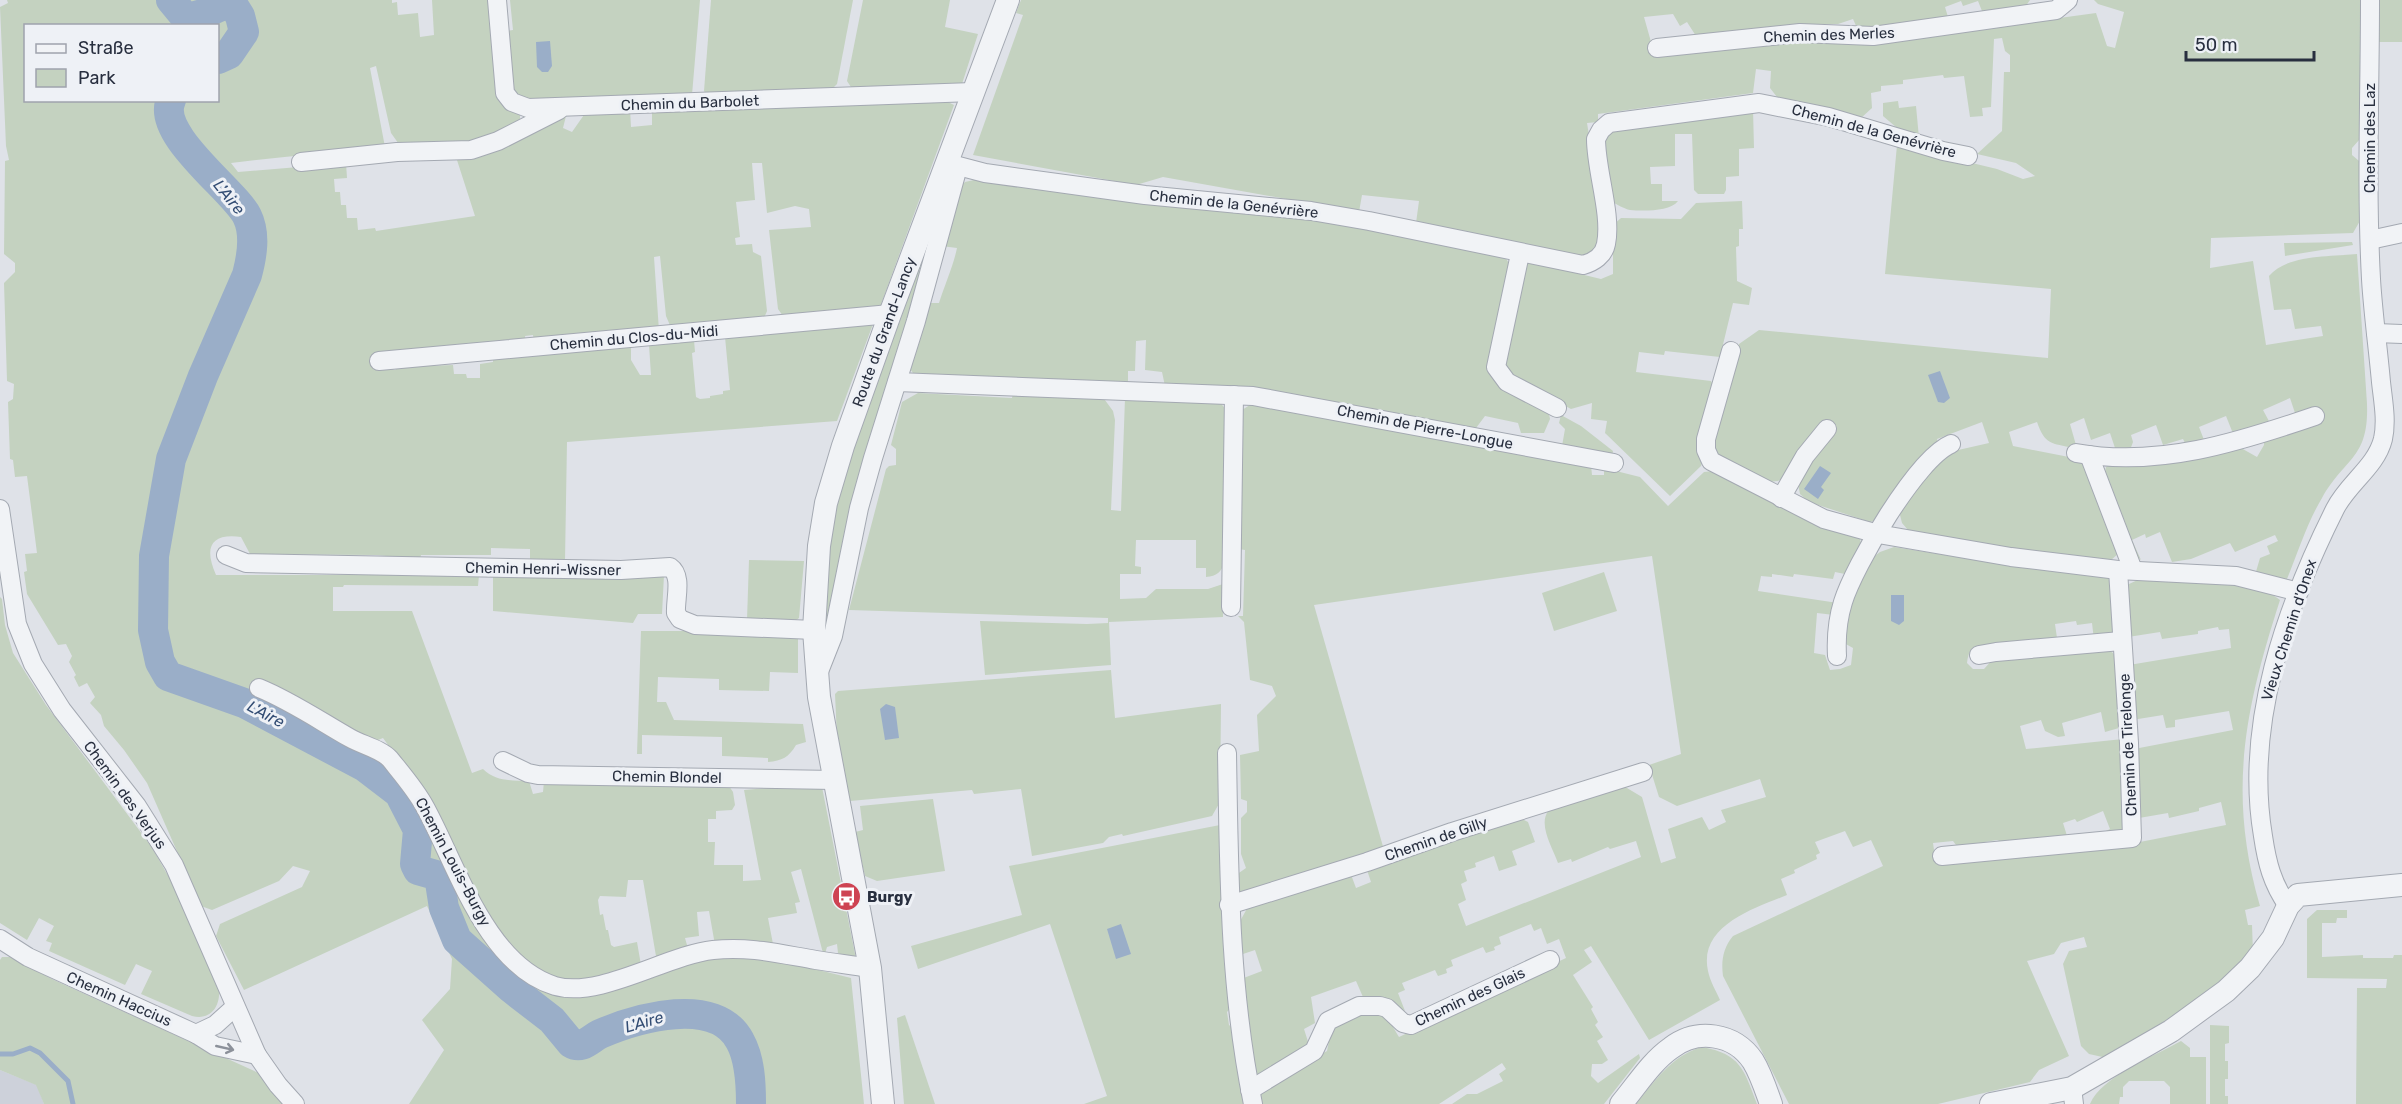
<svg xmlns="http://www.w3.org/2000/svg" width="2402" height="1104" viewBox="0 0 2402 1104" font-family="Rubik,sans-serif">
	<rect width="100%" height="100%" fill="#dfe2e8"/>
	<path fill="#cdd1da" d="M0 1070 37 1085 44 1104H0Z"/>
	<g fill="#c4d2c0" fill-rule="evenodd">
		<path d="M7 0H392V3L397 2 398 15 418 13 420 37 434 35 432 0H489L498 95 520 115V124L482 141 401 147 391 133 376 66 370 68 385 147C334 153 283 156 231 163L238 172 346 163 347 178 334 179 335 192H340L341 205H346L347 218H357L358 230 375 228 376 231 475 216 456 157 484 153 566 116 563 128 572 132 586 112 630 109 631 127 652 125V109L944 100 954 105 879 310 783 316 778 309 769 230 811 227 809 209 795 206 767 213 762 163H752L755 200 736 202 740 237 735 238 736 245 752 244 753 252 761 256 767 311 764 318 672 330 666 316 660 256 654 257 659 331 534 343 533 335 525 336 526 344 383 366 395 370 398 367 453 365 454 374H466L467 378H480V364L493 362V357L628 344 631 347V360L640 375H651L649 345 694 340 695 352 692 353 696 397 700 399 710 398V396L723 394V391L730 390 725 337 873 324 837 421 567 442 565 561H530V549L491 548V555H421L420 559 376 555 250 554 241 537C210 533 204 548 216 575H479L478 586 344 585 343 587H333V611H412L472 773 483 769C496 782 512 780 529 781L533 794 543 792 544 781 729 786 733 792 735 805 732 810 716 811V819H708V842H715L714 865H743V881L761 880 744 790 780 787H822L856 959 846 957 838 953 837 944 827 947 824 957 801 869 791 872 800 902 795 903 797 913 768 918 773 944 715 945 709 911 697 912 699 936 685 938 689 952 657 962 643 880H628L626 897 600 896 598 900 600 915 603 914 606 930H608L611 945 614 947 637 942 641 965 605 976 561 982 537 971 513 949 475 898 426 797 383 738 373 742 422 809 477 919 551 990 717 953 790 963 851 978 864 1104H409L444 1050 422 1020 450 989 452 959 427 906 244 990 216 936 220 924 302 887 310 871 293 866 279 881 212 910 201 906 147 783 124 750 104 726 101 715 90 703 95 697 87 683 79 687 74 677 76 675 69 662 72 656 66 644 58 645 27 594 24 572 27 571 25 554 37 553 27 476 15 477 13 460 10 459 8 402 13 399 14 384 7 381 4 283 15 272V263L4 254 5 161 9 160 6 146 0 7 8 3ZM26 26H218V100H26Z"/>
		<path d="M510 0H700L692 95 533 101 518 96 511 84 507 31 513 30Z"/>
		<path d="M711 0H853L837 84 831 90 707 95 704 91Z"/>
		<path d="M863 0H950L945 27 978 34 962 84 851 87 847 81Z"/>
		<path d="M1021 0H2030L2025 7 1982 11 1978 1 1963 6 1961 1 1945 7 1948 17 1857 28 1853 19 1838 24H1799L1696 36 1687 22 1680 26 1673 14 1644 17 1655 56 1757 44 1994 27 2096 13 2107 46 2115 48 2124 12 2098 4 2094 0H2366L2367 131 2352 148V155L2365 166 2361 219 2353 233 2211 238 2210 268 2253 261 2266 345 2323 336 2321 326 2295 329 2291 309 2274 310 2269 276C2288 254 2330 257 2357 254L2367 404C2369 459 2345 457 2322 498 2307 523 2298 552 2287 579L2255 575 2260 558 2270 554 2267 546 2278 541 2275 535 2235 552 2230 543 2191 559 2172 562 2160 532 2146 538 2145 534 2132 540 2141 560 2133 553 2104 476 2106 467 2113 463 2241 448 2257 457 2264 445V437L2296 416 2290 398 2263 410 2270 423 2234 436 2226 416 2199 427 2206 445 2187 447 2183 439 2163 445 2156 425 2131 435 2133 442 2130 450 2116 451 2110 433 2091 440 2084 418 2070 424 2076 445 2074 448C2051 443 2045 445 2037 422L2009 432 2013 446 2074 458 2081 460 2087 466 2119 553 2110 561 2006 549 1908 530 1902 523 1900 515 1904 503 1945 453 1989 443 1982 422 1937 439 1938 444 1880 519 1870 522 1809 502 1800 494 1798 484 1788 475 1778 481 1767 482 1723 459 1715 451 1713 438 1739 344 1759 330 2048 358 2051 289 1885 274 1897 145 1997 169 2023 179 2035 176 2016 163 1977 154 2002 131 2004 72H2010V55L2005 51 2002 38 1994 39 1991 107 1982 108 1983 116 1970 117 1964 76 1944 78 1943 75 1903 80V84L1881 86V91L1871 93 1872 108 1861 118 1777 97 1770 88 1771 71 1756 69 1753 93 1598 114V122L1587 123 1601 210 1600 244 1590 258 1416 223 1419 201 1362 195 1359 212 1163 177 1136 185 973 155 1023 15 1016 13Z"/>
		<path d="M2377 0H2402V42H2375Z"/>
		<path d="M1898 101 1899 108 1916 106 1919 138 1903 133 1883 116V103Z"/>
		<path d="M1753 109 1754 148 1739 149V176L1726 177V190L1724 194H1698L1694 190 1692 134H1675V166L1650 167 1651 184H1662V201H1678C1670 212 1642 211 1630 210 1624 209 1617 204 1612 202L1603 143 1608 132Z"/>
		<path d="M974 180 1212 209 1284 213 1505 257 1510 265 1489 361 1548 409 1550 419 1544 433H1521L1518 423 1485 416 1476 428 1414 418 1165 386 1162 372 1145 370 1146 340 1136 341 1135 371H1128V385L924 376 913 373 910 369 930 303H939C945 284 953 267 957 248L941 246 959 189 965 182Z"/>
		<path d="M944 199 830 622 824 631 826 568 835 512 848 464Z"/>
		<path d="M1742 201 1743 229H1739V246L1736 247 1737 281 1752 288 1749 305 1733 303 1720 357 1665 351 1664 355 1639 352 1636 372 1711 381 1715 389 1701 433 1697 436V452L1703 459 1701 466 1670 496 1605 433 1607 421 1591 419 1592 403 1571 409 1513 378 1504 367 1524 266 1530 262 1601 279 1613 274V225L1621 218 1681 219 1696 203Z"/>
		<path d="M2352 242 2353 245 2285 256 2284 243Z"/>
		<path d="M918 393 1012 398 1013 393 1102 396 1113 411 1115 420 1111 510 1121 511 1125 398 1218 400 1228 412 1225 562C1221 572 1217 576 1206 577V568H1196V540H1136L1135 566 1141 567V574H1120V599L1146 598 1156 589H1208L1223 584V617L1109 622 1111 665 985 675 980 621 1087 624 1108 623V618L849 610 886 469 889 466 896 465V449L891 445 902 402Z"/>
		<path d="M1253 403 1591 465 1592 475H1604V468L1640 477 1668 506 1704 472 1713 471 1836 531 1860 539 1862 549 1845 574 1835 572 1833 579 1794 574 1793 577 1772 574V577L1761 576 1758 591 1838 603 1834 615 1817 613 1814 653 1825 655 1830 670 1840 669 1851 665 1853 648 1844 643 1847 610 1868 561 1880 552 1894 547 2027 568 2107 577C2117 588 2118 621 2112 635L2094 640 2092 623 2077 625 2076 621 2055 624 2057 638 1992 647C1975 643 1969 646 1967 663L1973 669H1984L1994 658 2107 649 2113 653 2117 661 2119 728 2105 732 2101 712 2062 723 2065 736 2058 737 2045 731 2041 720 2020 726 2026 749 2123 739 2125 826 2120 832 2100 834 2110 829 2103 811 2077 822 2075 819 2063 823 2068 839 2005 843 1997 840 1985 842 1986 846 1959 849 1953 841 1933 843 1936 864 1980 857 2140 842 2226 825 2221 802 2199 808V811L2169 818 2168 813 2139 818 2134 749 2233 730 2229 711 2175 720V727L2166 728 2163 715 2132 720 2129 665 2231 648 2229 629 2219 630 2218 627 2198 631V634L2162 639 2160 632 2128 637 2125 595 2129 584 2142 578C2176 580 2255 578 2280 600 2245 709 2227 792 2260 906L2245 910 2248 925H2252L2253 953 2198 1001 2107 1058 2089 1054 2081 1046 2063 964 2069 951 2087 947 2084 937 2061 943 2054 954 2027 961 2069 1056 2039 1070 2030 1082 1938 1104H1789L1723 976C1721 961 1723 948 1733 936L1883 866 1871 840 1853 847 1845 831 1815 842 1820 853 1816 855 1817 859 1794 870 1795 873 1781 879 1787 895C1756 908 1698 925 1708 971 1710 981 1716 991 1720 1000L1649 1040 1591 946 1584 950 1592 962 1573 975 1593 1007 1591 1009 1598 1022 1595 1025 1603 1037 1597 1041 1608 1060 1602 1064H1592L1591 1076 1598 1083 1639 1054 1640 1058 1604 1104H1452L1467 1094H1477L1503 1081 1499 1074 1506 1069 1502 1063 1439 1104H1259L1256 1093 1265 1085 1327 1051 1332 1026C1348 1020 1370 1004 1386 1017 1391 1022 1395 1031 1399 1037L1566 958 1559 939 1547 944 1541 928 1534 931 1531 924 1499 937 1501 944 1494 947 1495 950 1486 953 1483 947 1451 960 1453 966 1446 969 1447 973 1438 976 1435 970 1402 983 1405 990 1398 993 1405 1011C1391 1000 1381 996 1363 997L1356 981 1311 997 1315 1023 1304 1029 1310 1048 1255 1084 1241 979 1262 971 1255 950 1243 954 1238 952V925L1250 903 1350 872 1356 888 1371 882 1366 867 1522 819 1528 822 1535 842 1512 851 1517 865 1499 871 1494 856 1475 863 1476 867 1464 871 1467 881 1461 884 1466 900 1458 904 1466 926 1641 857 1636 841 1610 849 1608 847 1572 862 1571 859 1558 863C1553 848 1537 824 1549 810L1622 785 1642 797 1661 863 1676 858 1668 829 1702 817 1709 830 1726 822 1721 810 1766 797 1760 779 1677 806 1659 797 1649 765 1681 754 1652 556 1314 605 1384 850 1237 897 1236 875 1246 868 1241 854V818L1247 812V801L1241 799 1240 755 1259 751 1257 715 1276 696 1272 686 1250 680 1244 622 1238 616H1243L1245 550 1239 549 1242 410Z"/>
		<path d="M1561 415 1581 426 1613 451 1612 456 1562 446 1565 429 1559 423Z"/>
		<path d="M749 560 804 561 799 618 791 624 747 620Z"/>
		<path d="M1604 572 1617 611 1554 631 1542 593Z"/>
		<path d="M493 575H664L662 614H638L633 623 493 611Z"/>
		<path d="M0 597 2 599 5 625 13 653 46 705 151 846 182 900 219 987C221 1005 212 1021 192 1016L141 994 152 971 136 964 125 985 49 951 52 943 46 941 54 926 39 918 27 940 0 923Z"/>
		<path d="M641 631H695L798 637V673L770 672 769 691 719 690V679L658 677 657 702H666L674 720 803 724 806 742 796 745C789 757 782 761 768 762V758L722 756V737L642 735V754H637Z"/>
		<path d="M1111 670 1115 718 1221 704 1220 802 1212 816 1123 836 1122 834 1109 837 1103 843 1032 856 1021 789 974 794 972 790 850 801 837 737 835 694 838 691Z"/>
		<path d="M933 799 945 871 877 881 865 876 855 832 863 830 860 806Z"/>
		<path d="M1220 825 1224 957 1232 1006 1227 1012 1229 1025 1234 1029 1247 1104H1084L1107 1096 1050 924 918 969 911 946 1022 915 1009 866Z"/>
		<path d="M2317 910H2347V918H2337L2336 923H2322V957L2363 955V958H2393L2394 955H2402V1104H2356L2357 988H2386L2387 979 2307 978V919Z"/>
		<path d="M2 957H10L54 980 263 1075 283 1104H44L36 1085 0 1070V960Z"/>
		<path d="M905 1015 935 1104H904L897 1018Z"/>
		<path d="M2210 1025 2229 1026V1043L2225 1044V1061H2228V1079H2225V1096H2228V1104H2210Z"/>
		<path d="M2181 1041 2190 1048V1057H2206V1104H2170V1087L2164 1081H2129L2123 1087V1097H2120L2119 1104H2090C2102 1076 2155 1056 2181 1041Z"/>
		<path d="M1702 1047C1741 1054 1744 1070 1757 1104H1636C1656 1080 1671 1056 1702 1047Z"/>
	</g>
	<g fill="#9aaec8">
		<path d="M550 41 552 66 548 72H542L537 67 536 42Z"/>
		<path d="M1940 371 1950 398 1944 403 1938 402 1928 375Z"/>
		<path d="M1820 466 1831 473 1821 487 1824 490 1818 499 1804 489Z"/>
		<path d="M1891 595H1904V621L1899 625 1891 621Z"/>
		<path d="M886 704 895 707 899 738 885 740 880 709Z"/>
		<path d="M1121 924 1131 954 1116 959 1107 929Z"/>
	</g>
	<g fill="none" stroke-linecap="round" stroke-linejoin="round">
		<path stroke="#9aaec8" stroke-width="5" d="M0 1054H13L30 1048 40 1053 68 1081 73 1104"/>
		<g stroke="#9aaec8" stroke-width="30">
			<path d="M171 0 185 17C201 18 213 8 228 4L235 8 240 16 244 32 229 54 218 59"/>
			<path d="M171 100C155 134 234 190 247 216 256 234 252 256 247 275L203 376 171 459 154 556 153 630 160 662 168 676 244 703 365 767 399 793 418 830 415 864 418 870 439 876 444 908 457 940 512 989 552 1020 571 1043C582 1050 590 1039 600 1034 637 1018 716 995 740 1041 750 1059 751 1083 751 1104"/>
		</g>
		<defs>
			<g id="minor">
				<path d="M497 0 505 93 512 102 528 108 973 92"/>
				<path d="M1657 48 1800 33 1873 36 2056 10 2068 0"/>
				<path d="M301 162 397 152 471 150 498 141 559 110"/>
				<path d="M947 163 985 173 1145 195 1311 211 1369 221 1583 265C1594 262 1604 255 1606 244 1612 214 1596 171 1596 139L1601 130 1609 123 1759 103 1829 117 1943 151 1968 156"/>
				<path d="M2370 240 2402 233"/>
				<path d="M1520 254 1496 367 1507 382 1557 408"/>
				<path d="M2376 333 2402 334"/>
				<path d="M1731 351 1706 439V450L1711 461 1824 519 1878 534 2011 557 2118 570 2236 576 2299 592"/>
				<path d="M379 361 890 314"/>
				<path d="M897 382 1253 396 1614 463"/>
				<path d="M2076 453C2158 468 2239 442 2315 416"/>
				<path d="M2089 455 2133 570"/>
				<path d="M1781 498 1805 456 1827 429"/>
				<path d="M0 509 17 624 33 664 62 710 137 806 174 865 257 1055 278 1085 295 1104"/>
				<path d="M226 555 246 563 621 570 670 567C683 576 675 599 676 613L680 619 695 625 814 630"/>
				<path d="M1231 607 1234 395"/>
				<path d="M1979 655 1996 652 2121 641"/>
				<path d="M1837 656C1836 637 1837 621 1843 602 1854 566 1917 458 1951 444"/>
				<path d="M818 674 833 636 859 508 873 458 916 321 958 167"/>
				<path d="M259 688C291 701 320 721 350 738 362 745 381 749 390 759 402 774 416 790 425 807 456 863 486 965 555 986 600 999 667 955 713 950 750 946 780 954 816 960 834 963 852 965 870 968"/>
				<path d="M1227 753C1229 870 1229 989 1253 1104"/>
				<path d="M503 761 528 773 538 775 834 780"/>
				<path d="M1942 856 2132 838 2129 743 2118 570"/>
				<path d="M1229 905 1367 862 1452 832 1643 772"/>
				<path d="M2288 906C2272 883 2267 863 2263 836 2244 724 2286 607 2335 509 2348 483 2376 467 2383 439 2387 420 2383 401 2381 382 2378 348 2373 313 2371 279 2366 186 2370 93 2370 0"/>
				<path d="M0 939 28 957 196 1034 215 1025 235 1007"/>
				<path d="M196 1034 215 1046 257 1055"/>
				<path d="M2072 1088 2074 1104"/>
				<path d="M1250 1090 1314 1051 1328 1021 1359 1006H1380L1387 1008 1403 1023 1411 1025 1550 960"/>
			</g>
			<g id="tertiary">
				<path d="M883 1104 870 968 819 697 814 630 819 546 826 503 843 446 890 314 1008 0"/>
				<path d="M1621 1104C1637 1085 1651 1062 1671 1048 1697 1028 1734 1033 1753 1061 1761 1074 1766 1090 1771 1104"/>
				<path d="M1991 1104 2072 1088 2171 1031 2226 991 2250 968 2273 938 2288 906 2298 895 2402 885"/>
			</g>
		</defs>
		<use href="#minor" stroke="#a4a9b2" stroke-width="20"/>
		<use href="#tertiary" stroke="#a4a9b2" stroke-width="24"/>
		<use href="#minor" stroke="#f1f3f6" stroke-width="18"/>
		<use href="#tertiary" stroke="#f1f3f6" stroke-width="22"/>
	</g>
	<defs><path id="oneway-shaft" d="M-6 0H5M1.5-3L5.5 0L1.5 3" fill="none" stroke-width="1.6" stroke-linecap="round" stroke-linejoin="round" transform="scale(1.5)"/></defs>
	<use stroke="#8c919a" href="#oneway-shaft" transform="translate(225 1048) rotate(13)"/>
	<defs>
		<symbol id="bus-disc" viewBox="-11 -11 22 22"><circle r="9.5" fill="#ce4352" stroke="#eef1f6"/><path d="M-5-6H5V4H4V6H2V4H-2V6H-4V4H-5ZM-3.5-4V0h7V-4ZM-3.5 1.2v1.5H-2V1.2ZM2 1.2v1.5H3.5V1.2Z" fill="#fff"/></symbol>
	</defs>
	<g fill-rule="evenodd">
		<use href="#bus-disc" x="830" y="880" width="33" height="33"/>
	</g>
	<g text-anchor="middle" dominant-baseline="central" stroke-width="6" stroke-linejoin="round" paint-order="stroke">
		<g font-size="15" fill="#282f3f" stroke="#eef1f6">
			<text transform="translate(1829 35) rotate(-2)">Chemin des Merles</text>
			<text transform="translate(690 103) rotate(-2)">Chemin du Barbolet</text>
			<text transform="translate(1874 131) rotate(15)">Chemin de la Genévrière</text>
			<text transform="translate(2370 138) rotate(-90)">Chemin des Laz</text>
			<text transform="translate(1234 204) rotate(6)">Chemin de la Genévrière</text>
			<text transform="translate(884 332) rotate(-70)">Route du Grand-Lancy</text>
			<text transform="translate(634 338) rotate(-5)">Chemin du Clos-du-Midi</text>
			<text transform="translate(1425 427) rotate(11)">Chemin de Pierre-Longue</text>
			<text transform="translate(543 569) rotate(1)">Chemin Henri-Wissner</text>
			<text transform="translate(2289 630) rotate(-72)">Vieux Chemin d'Onex</text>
			<text transform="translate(2128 745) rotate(-93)">Chemin de Tirelonge</text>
			<text transform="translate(667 777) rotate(1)">Chemin Blondel</text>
			<text transform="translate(125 795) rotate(54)">Chemin des Verjus</text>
			<text transform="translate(1436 839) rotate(-19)">Chemin de Gilly</text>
			<text transform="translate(453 862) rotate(62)">Chemin Louis-Burgy</text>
			<text transform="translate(1470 997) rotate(-25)">Chemin des Glais</text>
			<text transform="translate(119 999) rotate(24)">Chemin Haccius</text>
		</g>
		<g font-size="15" font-weight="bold" fill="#282f3f" stroke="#eef1f6" text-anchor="start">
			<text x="867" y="897">Burgy</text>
		</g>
		<g font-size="16" font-style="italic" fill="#324c73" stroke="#eef1f6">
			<text transform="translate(229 197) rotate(51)">L'Aire</text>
			<text transform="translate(266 714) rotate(28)">L'Aire</text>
			<text transform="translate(644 1022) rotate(-16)">L'Aire</text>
		</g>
	</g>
	<rect x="24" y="24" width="195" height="78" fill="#eef1f6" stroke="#9fa3ad" stroke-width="1.5"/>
	<rect x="36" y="44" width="30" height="9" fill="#f1f3f6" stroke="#9fa3ad" stroke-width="1.5"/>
	<text x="78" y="54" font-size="18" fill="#282f3f">Straße</text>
	<rect x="36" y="69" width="30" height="18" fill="#c4d2c0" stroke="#9fa3ad" stroke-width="1.5"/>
	<text x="78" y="84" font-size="18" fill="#282f3f">Park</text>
	<path d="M2186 51v9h128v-9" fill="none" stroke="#282f3f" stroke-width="3"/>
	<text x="2195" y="51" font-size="18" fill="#282f3f" stroke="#eef1f6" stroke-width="4.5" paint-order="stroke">50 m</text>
</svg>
